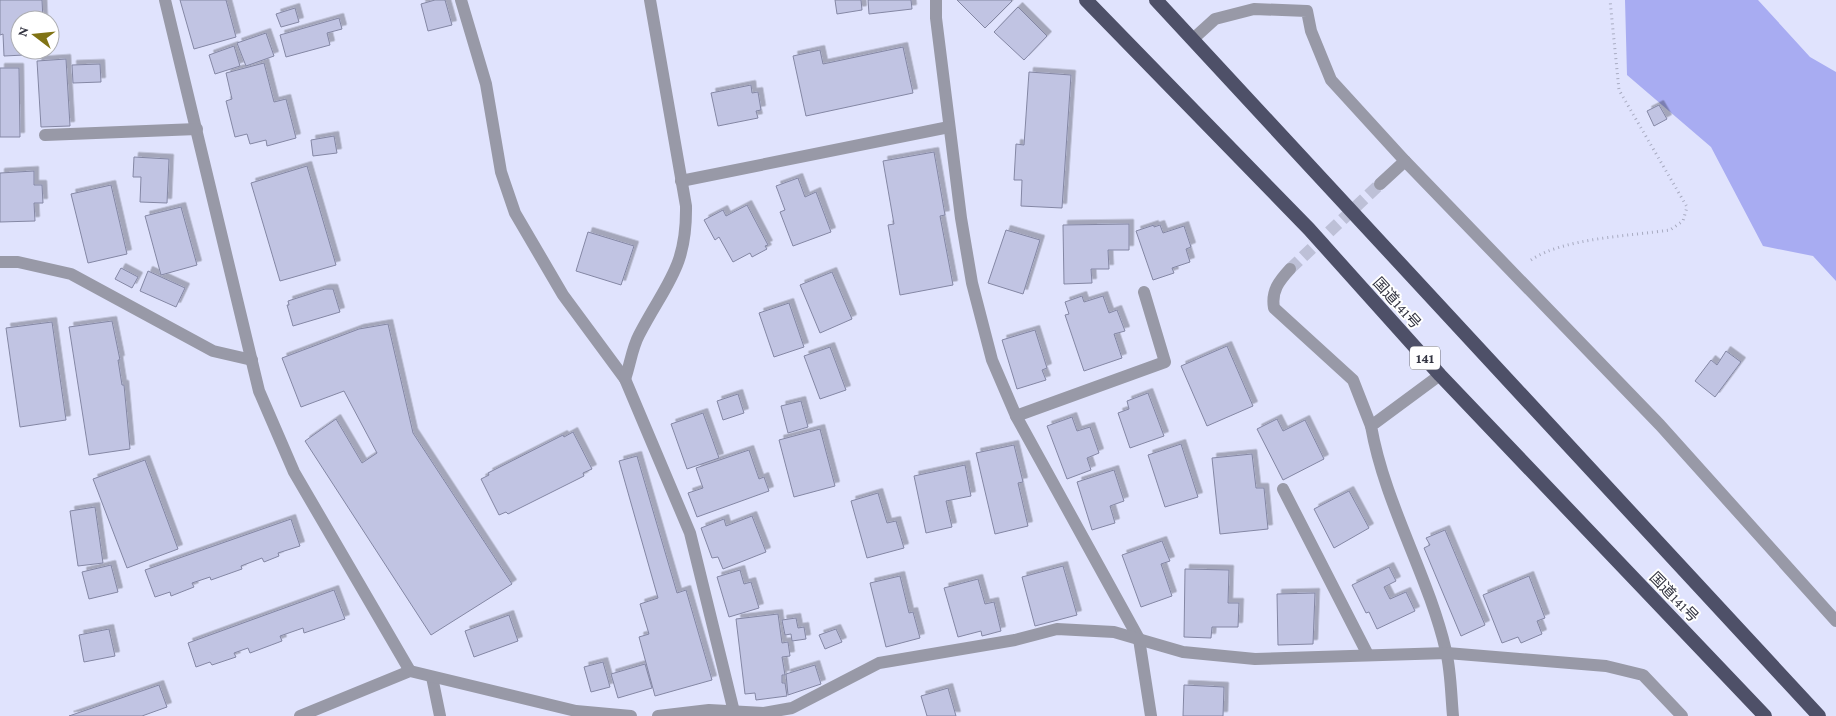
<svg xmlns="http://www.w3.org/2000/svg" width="1836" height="716" viewBox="0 0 1836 716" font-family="'Crimson Pro','Noto Sans JP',serif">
	<defs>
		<filter id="shadow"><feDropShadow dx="4.5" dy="-4.5" stdDeviation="0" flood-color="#0004"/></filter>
	</defs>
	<rect width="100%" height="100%" fill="#e0e3fd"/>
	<path fill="#a8acf2" d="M1625 0H1758L1810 57 1836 72V281L1813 256 1763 246 1711 147 1627 75Z"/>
	<g fill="#c1c4e3" stroke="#8487a4" filter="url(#shadow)">
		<path d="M0 0H42L43 20H20V50H44L45 54 4 56 3 34 0 35Z"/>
		<path d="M180 0H226L236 37 194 49Z"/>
		<path d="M435 0H445L452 25 428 31 421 4Z"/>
		<path d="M835 0H861L862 10 837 14Z"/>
		<path d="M868 0H911L912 9 869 14Z"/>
		<path d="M957 0H1011L1012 1 985 28Z"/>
		<path d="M1018 7 1047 36 1024 60 994 32Z"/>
		<path d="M295 8 299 22 281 27 276 14Z"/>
		<path d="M339 18 342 29 327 33 330 45 286 57 280 35Z"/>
		<path d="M266 33 274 56 246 66 237 43Z"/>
		<path d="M234 46 240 66 215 74 209 55Z"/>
		<path d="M903 47 913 93 806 116 793 56 820 50 823 64Z"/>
		<path d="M66 59 70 126 41 127 37 61Z"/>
		<path d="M264 63 274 102 286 99 296 138 267 146 266 140 250 144 247 134 235 137 226 101 232 99 226 73Z"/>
		<path d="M100 64 101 82 73 83 72 65Z"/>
		<path d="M0 68H19L20 137H0Z"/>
		<path d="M1029 72 1071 75 1062 208 1021 206 1022 180H1014L1016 144 1024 145Z"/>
		<path d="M751 85 752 93 758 92 761 110 756 111 758 118 718 126 711 93Z"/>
		<path d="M1659 105 1667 119 1654 126 1647 111Z"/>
		<path d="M334 136 337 153 313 156 311 140Z"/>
		<path d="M934 152 945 215 940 216 953 285 900 295 888 225 894 224 883 161Z"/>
		<path d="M134 157 169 159 167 203 140 202 141 177H133Z"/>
		<path d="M307 166 336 265 280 281 251 183Z"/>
		<path d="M34 171V185H42L43 203H34L35 221 0 222V173Z"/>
		<path d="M798 178 805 197 816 192 831 232 793 246 780 212 785 210 776 186Z"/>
		<path d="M111 185 127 254 88 263 71 194Z"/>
		<path d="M747 205 768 245 765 246 767 249 752 257 750 253 733 262 719 237 715 240 704 220 723 210 726 216Z"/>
		<path d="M181 207 197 265 161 275 145 216Z"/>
		<path d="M1129 224V250H1108L1109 269H1091L1092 283 1064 284 1063 225Z"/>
		<path d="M1154 225V227L1160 225 1163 233 1184 226 1191 247 1186 249 1190 262 1172 268 1174 273 1153 280 1136 231Z"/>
		<path d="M1006 230 1040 240 1023 294 988 283Z"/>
		<path d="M588 232 634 246 621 285 576 271Z"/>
		<path d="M121 268 138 277 132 288 115 279Z"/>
		<path d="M148 271 185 288 176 307 140 291Z"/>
		<path d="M832 272 852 319 820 333 800 285Z"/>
		<path d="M325 289H333L340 312 293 326 287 305H289L288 301Z"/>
		<path d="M1082 296 1084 302 1103 296 1109 313 1117 310 1125 331 1114 334 1122 358 1084 371 1065 315 1069 314 1065 302Z"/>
		<path d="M789 303 804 347 774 357 759 313Z"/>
		<path d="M112 321 120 360H118L122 385H124L130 449 89 455 69 327Z"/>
		<path d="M52 322 66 420 20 427 6 328Z"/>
		<path d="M388 324 413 433 512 584 431 635 305 441 336 419 362 463 377 453 344 391 301 407 282 358 359 329Z"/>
		<path d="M1035 330 1047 368 1042 370 1046 380 1017 389 1002 340Z"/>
		<path d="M1227 346 1253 406 1207 426 1181 366Z"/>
		<path d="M830 347 846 390 820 399 804 356Z"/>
		<path d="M1726 351 1741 362 1715 397 1695 381 1711 360 1717 365Z"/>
		<path d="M1148 393 1164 436 1130 448 1118 413 1129 409 1127 401Z"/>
		<path d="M738 394 744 413 723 420 717 401Z"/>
		<path d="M801 401 808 427 788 433 781 406Z"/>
		<path d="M703 413 719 458 687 469 671 424Z"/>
		<path d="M1072 417 1077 431 1090 427 1099 453 1087 458 1091 470 1067 479 1047 426Z"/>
		<path d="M1277 419 1283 431 1305 420 1324 459 1283 480 1257 429Z"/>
		<path d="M820 429 835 486 794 497 779 440Z"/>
		<path d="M573 432 592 469 583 473 584 476 508 514 506 512 499 515 481 479 489 475 488 473 563 435 564 437Z"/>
		<path d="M1181 444 1198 497 1165 507 1148 455Z"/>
		<path d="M1014 445 1023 482 1018 483 1028 526 995 534 976 453Z"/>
		<path d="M749 450 759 479 764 477 769 491 697 517 688 493 703 488 696 468Z"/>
		<path d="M1252 454 1256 488H1264L1268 529 1220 534 1212 458Z"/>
		<path d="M637 456 677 593 686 590 712 680 655 696 639 637 649 634 640 604 658 598 619 461Z"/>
		<path d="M145 460 178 549 127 568 93 479Z"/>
		<path d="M965 465 971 496 946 501 952 527 926 533 914 476Z"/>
		<path d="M1114 470 1124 501 1110 506 1115 523 1092 530 1077 482Z"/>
		<path d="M1349 491 1369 528 1334 548 1314 509Z"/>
		<path d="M878 493 887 523 896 521 904 548 867 558 851 501Z"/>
		<path d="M95 507 103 563 78 566 70 511Z"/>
		<path d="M752 516 766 552 723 569 718 557 712 558 701 528 724 519 726 526Z"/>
		<path d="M291 519 300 546 278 553 279 556 264 562 262 558 241 566 242 569 211 580 210 577 192 583 194 587 171 596 170 592 155 597 145 570Z"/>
		<path d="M1445 530 1485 625 1461 636 1424 548 1430 545 1426 538Z"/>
		<path d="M1162 541 1170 561 1161 564 1172 596 1141 607 1122 555Z"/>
		<path d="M111 565 118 592 89 599 82 572Z"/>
		<path d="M1063 566 1077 615 1035 626 1022 577Z"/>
		<path d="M1389 567 1396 581 1384 587 1390 599 1406 592 1415 611 1377 629 1369 612 1366 613 1352 585Z"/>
		<path d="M1185 569 1229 570 1228 603H1239L1238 627H1212L1211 638 1184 637Z"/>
		<path d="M740 570 744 584 751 582 759 608 729 617 717 577Z"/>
		<path d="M900 576 909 613 913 612 920 638 886 647 870 583Z"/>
		<path d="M1529 576 1545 618 1537 621 1542 634 1521 643 1518 637 1502 643 1483 595Z"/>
		<path d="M978 579 985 604 994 602 1001 631 982 636 981 631 958 637 944 588Z"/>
		<path d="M334 590 345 619 304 633 303 628 280 636 282 641 250 653 248 648 234 653 236 657 212 665 210 662 196 667 188 643Z"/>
		<path d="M1315 593 1313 644 1278 645 1277 594Z"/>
		<path d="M778 614 782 643 788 642 790 656 782 657 785 675H782V683H785L787 696 756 700 755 693 745 694 736 619Z"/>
		<path d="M509 615 518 641 474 657 465 631Z"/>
		<path d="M796 618 798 628 804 627 806 639 792 641 791 634 785 635 782 620Z"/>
		<path d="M109 629 115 656 84 662 79 635Z"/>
		<path d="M836 629 842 642 825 649 819 635Z"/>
		<path d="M603 662 610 687 591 692 584 667Z"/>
		<path d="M645 664 652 688 618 698 611 674Z"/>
		<path d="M815 665 821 684 788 695 786 674Z"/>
		<path d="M159 685 167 707 142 716H69Z"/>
		<path d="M1184 685 1224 687 1223 716H1183Z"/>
		<path d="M948 688 956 716H927L921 696Z"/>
	</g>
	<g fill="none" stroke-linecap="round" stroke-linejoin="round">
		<path stroke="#bdc0d7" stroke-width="12" stroke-dasharray="12 6" stroke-linecap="butt" d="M1290 269 1380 184"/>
		<path stroke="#a8abc1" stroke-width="3" stroke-dasharray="1 4" stroke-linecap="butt" d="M1531 260C1563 238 1630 236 1670 230L1683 221 1687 207 1619 90 1610 0"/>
		<path stroke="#9899a7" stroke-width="12" d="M432 677 440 716"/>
		<g stroke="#9899a7" stroke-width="12">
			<path d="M165 0 259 391 294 472 410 671"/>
			<path d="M461 0 486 84 501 172 515 213 563 295 625 379 690 533 735 716"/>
			<path d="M936 0V18L961 218 972 283 992 360 1016 416 1139 639 1151 716"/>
			<path d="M1193 39 1215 19 1254 9 1307 11 1311 31 1331 80 1405 161"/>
			<path d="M45 135 197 129"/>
			<path d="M681 181 949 127"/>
			<path d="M1380 184 1405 161 1660 425 1836 621"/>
			<path d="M0 262H18L71 274 213 351 252 360"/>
			<path d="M1290 269C1279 281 1271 291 1274 308L1353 380 1371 426"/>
			<path d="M1440 375 1371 426C1385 505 1428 574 1446 651 1451 672 1451 695 1453 716"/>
			<path d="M625 379C630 365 632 348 639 335 666 283 687 268 686 206L650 0"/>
			<path d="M1016 416 1165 362 1144 292"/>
			<path d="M1283 489 1368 655"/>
			<path d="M300 716 410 671 576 711 631 716"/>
			<path d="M658 716 709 710 764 713 792 708 879 663 1015 640 1057 629 1114 632 1183 652 1255 659 1447 653 1606 666 1643 675 1682 716"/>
		</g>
		<g stroke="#4e5068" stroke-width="14">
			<path d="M1086 0 1309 229 1440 375 1765 716"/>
			<path d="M1156 0 1819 716"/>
		</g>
	</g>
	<g text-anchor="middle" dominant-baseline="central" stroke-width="4" stroke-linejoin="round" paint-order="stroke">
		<rect fill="#fff" stroke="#70717a" stroke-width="1" x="1410" y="346.5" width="30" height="23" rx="4"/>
		<g font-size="14" font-weight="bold" fill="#333441">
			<text x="1425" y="358">141</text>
		</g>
		<g font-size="15" fill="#333441" stroke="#fff">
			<text transform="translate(1397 303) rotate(48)">国道141号</text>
			<text transform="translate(1674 597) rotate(46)">国道141号</text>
		</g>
	</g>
	<g transform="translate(35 35) rotate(286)"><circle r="24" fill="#ffffff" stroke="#adaeb3"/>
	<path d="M0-4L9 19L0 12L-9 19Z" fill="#807315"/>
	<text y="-8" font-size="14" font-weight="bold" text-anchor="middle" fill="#333441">N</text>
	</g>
</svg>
